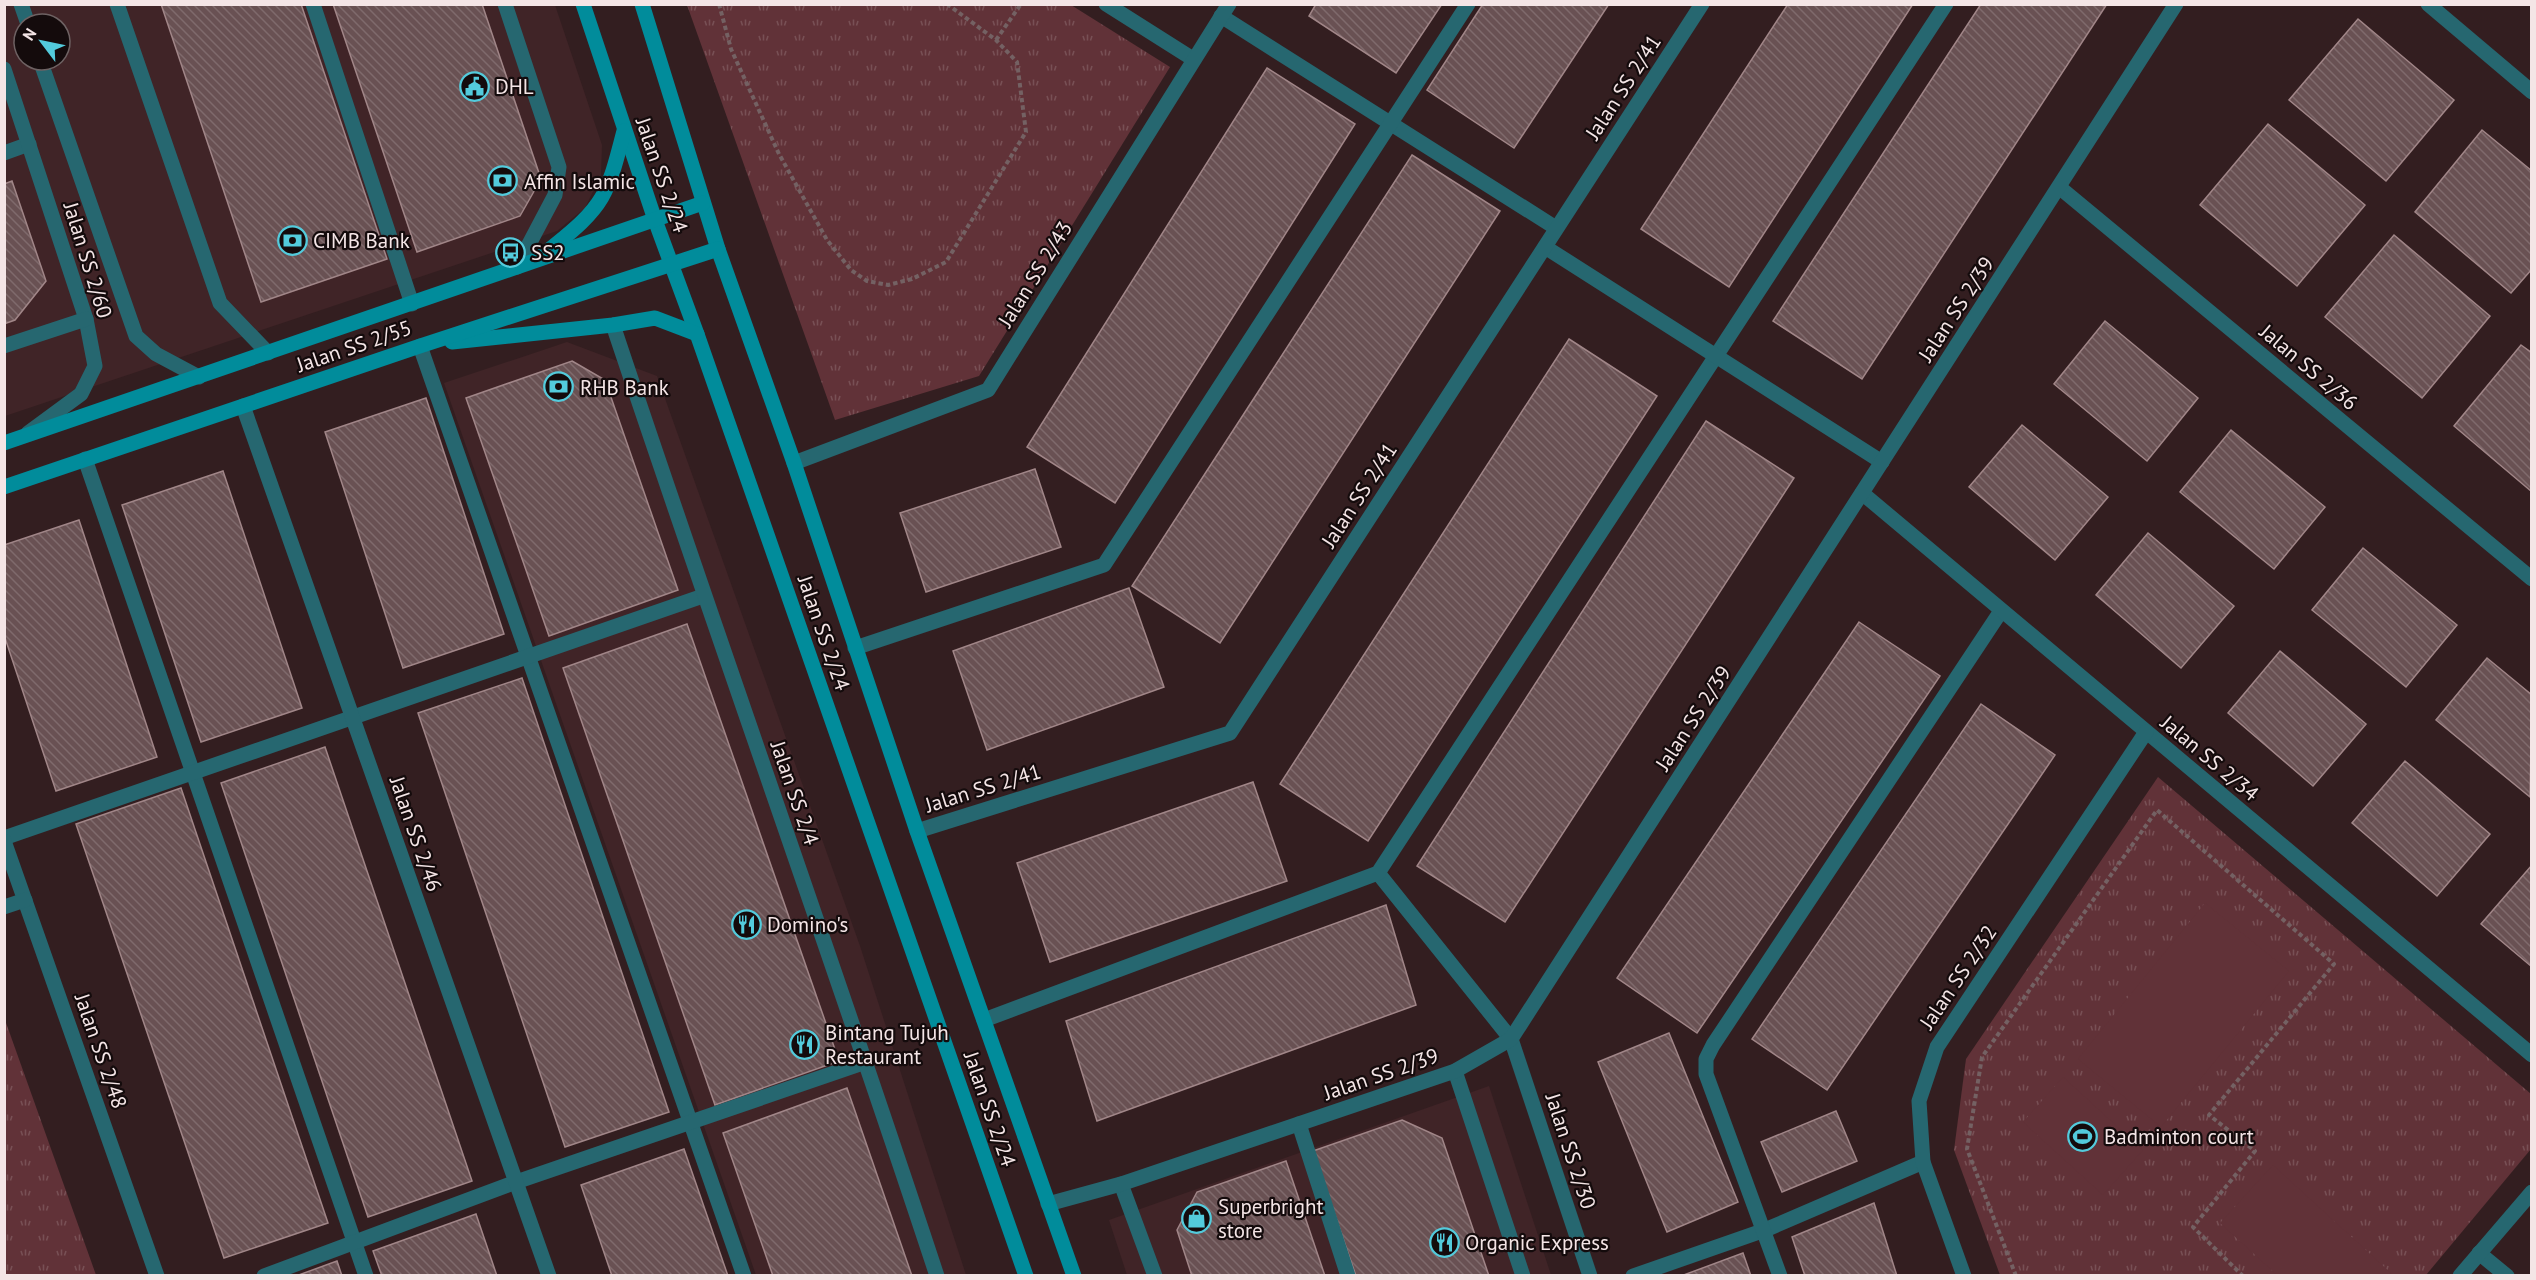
<svg xmlns="http://www.w3.org/2000/svg" width="2536" height="1280" viewBox="0 0 2536 1280" font-family="'PT Sans',sans-serif">
	<defs>
		<pattern id="grass-tufts" width="24" height="20" patternUnits="userSpaceOnUse" patternTransform="scale(1.5)"><rect width="24" height="20" fill="#613238"/><path d="M3 7l-1-3M5 7V3M7 7l1-3M15 17l-1-3M17 17v-4M19 17l1-3" fill="none" stroke="#785055"/></pattern>
		<pattern id="building-back-hatch" width="6" height="6" patternUnits="userSpaceOnUse" patternTransform="scale(1.5)"><rect width="6" height="6" fill="#695153"/><path d="M-1 5l2 2M0 0l6 6M5-1l2 2" fill="none" stroke="#7f6a6c"/></pattern>
	</defs>
	<rect width="100%" height="100%" fill="#331e20"/>
	<g fill="#402427" fill-rule="evenodd">
		<path d="M4 5H555L602 145 601 175 585 208 557 231 5 416ZM24 24H60V60H24Z"/>
		<path d="M567 342 657 376 860 946 966 1275H756L444 383Z"/>
		<path d="M1489 1086 1551 1275H1127L1109 1220Z"/>
	</g>
	<g fill="url(#grass-tufts)">
		<path d="M687 5H1071L1170 67 979 376 835 420Z"/>
		<path d="M2158 777 2531 1094V1149L2426 1275H2000L1954 1150 1966 1059Z"/>
		<path d="M4 1020H5L96 1275H5Z"/>
	</g>
	<g fill="#613238">
		<path d="M2205 903 2289 971 2161 1127 2078 1059Z"/>
		<path d="M2063 1077 2143 1150 2103 1195 2023 1122Z"/>
		<path d="M2273 1165 2392 1274 2391 1275H2277L2220 1223Z"/>
	</g>
	<g fill="url(#building-back-hatch)" stroke="#a18688" stroke-width="1.5">
		<path d="M161 4H301L387 259 261 302Z"/>
		<path d="M333 4H482L541 179 520 216 417 252Z"/>
		<path d="M1316 4H1442L1396 73 1309 16Z"/>
		<path d="M1483 4H1609L1514 148 1427 90Z"/>
		<path d="M1788 4H1913L1729 287 1641 229Z"/>
		<path d="M1981 4H2107L1862 379 1773 321Z"/>
		<path d="M2358 19 2454 100 2386 181 2289 100Z"/>
		<path d="M1267 68 1355 124 1115 503 1027 447Z"/>
		<path d="M2268 124 2365 205 2297 286 2200 205Z"/>
		<path d="M2482 130 2532 171V269L2511 293 2415 212Z"/>
		<path d="M1412 155 1500 211 1220 643 1132 586Z"/>
		<path d="M12 181 46 281 15 320 4 324V184Z"/>
		<path d="M2394 235 2490 316 2422 398 2325 317Z"/>
		<path d="M2105 321 2198 398 2147 461 2054 384Z"/>
		<path d="M1569 339 1657 396 1368 841 1280 784Z"/>
		<path d="M2521 345 2532 353V492L2454 426Z"/>
		<path d="M572 361 605 380 678 590 549 636 466 398Z"/>
		<path d="M426 398 504 634 403 668 325 432Z"/>
		<path d="M1706 421 1794 478 1505 922 1417 866Z"/>
		<path d="M2022 425 2108 497 2055 560 1969 487Z"/>
		<path d="M2231 430 2325 507 2274 569 2180 492Z"/>
		<path d="M1035 469 1061 547 926 592 900 513Z"/>
		<path d="M223 471 302 708 201 742 122 505Z"/>
		<path d="M79 520 157 757 56 791 4 635V545Z"/>
		<path d="M2148 533 2234 606 2181 668 2096 595Z"/>
		<path d="M2363 548 2457 625 2406 687 2312 610Z"/>
		<path d="M1129 588 1164 687 987 750 953 651Z"/>
		<path d="M1859 622 1940 676 1697 1033 1617 978Z"/>
		<path d="M687 624 839 1061 715 1105 563 668Z"/>
		<path d="M2280 651 2366 724 2313 786 2228 713Z"/>
		<path d="M2487 658 2532 695 2530 797 2436 720Z"/>
		<path d="M522 678 669 1112 565 1147 418 713Z"/>
		<path d="M1981 704 2055 755 1827 1090 1752 1039Z"/>
		<path d="M325 747 472 1181 368 1217 221 783Z"/>
		<path d="M2405 761 2490 834 2437 896 2352 823Z"/>
		<path d="M1253 782 1287 881 1050 962 1017 863Z"/>
		<path d="M181 788 328 1223 224 1258 76 824Z"/>
		<path d="M2532 865V967L2481 924Z"/>
		<path d="M1386 905 1416 1005 1097 1121 1066 1021Z"/>
		<path d="M1669 1033 1738 1202 1667 1232 1598 1062Z"/>
		<path d="M847 1088 912 1276H773L723 1133Z"/>
		<path d="M1836 1111 1857 1161 1782 1192 1761 1142Z"/>
		<path d="M1402 1120 1442 1138 1489 1276H1356L1313 1151Z"/>
		<path d="M684 1149 728 1276H612L581 1185Z"/>
		<path d="M1286 1161 1325 1276H1192L1177 1230 1197 1192Z"/>
		<path d="M1874 1203 1897 1276H1805L1792 1237Z"/>
		<path d="M476 1214 497 1276H382L373 1251Z"/>
		<path d="M1743 1253 1751 1276H1681Z"/>
		<path d="M337 1261 342 1276H296Z"/>
	</g>
	<g fill="none" stroke-linecap="round" stroke-linejoin="round">
		<g stroke="#746163" stroke-width="4" stroke-dasharray="4.5 3" stroke-linecap="butt">
			<path d="M719 4 731 49 779 154 827 240 851 270 867 281 888 285 912 279 946 262 1026 132 1017 62 996 40 947 4"/>
			<path d="M996 40 1021 4"/>
			<path d="M2016 1276 1967 1149 1982 1057 2157 810 2334 964 2209 1115 2255 1151 2193 1227 2243 1276"/>
		</g>
		<g stroke="#266770" stroke-width="15">
			<path d="M313 4 412 304"/>
			<path d="M1221 16 1556 228"/>
			<path d="M4 153 29 144"/>
			<path d="M420 346 744 1276"/>
			<path d="M85 459 366 1276"/>
			<path d="M855 648 1104 565 1468 4"/>
			<path d="M4 838 703 596"/>
			<path d="M1378 873 1511 1039"/>
			<path d="M984 1020 1378 873 1946 4"/>
			<path d="M1299 1124 1348 1276"/>
			<path d="M264 1276 516 1182 866 1062"/>
			<path d="M1633 1276 1765 1230 1923 1162"/>
			<path d="M1780 1276 1706 1074V1059L1713 1045 2001 611"/>
		</g>
		<g stroke="#266770" stroke-width="15">
			<path d="M21 4 28 24"/>
			<path d="M117 4 220 303 268 353"/>
			<path d="M505 4 559 167 555 195 517 267"/>
			<path d="M1106 4 1193 59"/>
			<path d="M2428 4 2532 92"/>
			<path d="M40 60 136 336 156 354 199 377"/>
			<path d="M4 69 86 319 95 366 81 394 28 433"/>
			<path d="M2059 187 2532 579"/>
			<path d="M1545 247 1882 462"/>
			<path d="M613 325C719 643 832 957 937 1276"/>
			<path d="M4 346 86 319"/>
			<path d="M243 406 549 1276"/>
			<path d="M794 463 988 390 1229 4"/>
			<path d="M1862 493 2532 1055"/>
			<path d="M917 831 1230 733 1702 4"/>
			<path d="M4 841 157 1276"/>
			<path d="M4 907 25 900"/>
			<path d="M1511 1039 1590 1276"/>
			<path d="M1455 1071 1523 1276"/>
			<path d="M1121 1184 1155 1276"/>
			<path d="M1048 1204 1121 1184 1455 1071 1511 1039 2176 4"/>
			<path d="M2479 1253 2507 1276"/>
			<path d="M1964 1276 1923 1162 1919 1101 1937 1047 2146 732"/>
			<path d="M2460 1276 2532 1192"/>
		</g>
		<g stroke="#018c9b" stroke-width="15">
			<path d="M583 4 655 220 697 334 1026 1276"/>
			<path d="M642 4 718 249 794 463 917 831 1074 1276"/>
			<path d="M542 256C563 238 588 221 602 197 613 177 618 153 624 131"/>
			<path d="M452 342 613 325 655 318 697 334"/>
			<path d="M4 443 703 203"/>
			<path d="M4 487 420 346 718 249"/>
		</g>
	</g>
	<defs>
		<symbol id="civic-ring" viewBox="-11 -11 22 22"><circle r="9.5" fill="#140b0c" stroke="#53cbdc" stroke-width="1.5"/><path d="M-.6-6.5H3V-4.5H.6V-3L4-1V1h2V6H-6V1h2V-1L-.6-3ZM-1.2 2.5V6h2.4V2.5Z" fill="#53cbdc"/></symbol>
		<symbol id="bank-ring" viewBox="-11 -11 22 22"><circle r="9.5" fill="#140b0c" stroke="#53cbdc" stroke-width="1.5"/><path d="M-6-4H6V4H-6ZM0-2.3a2.3 2.3 0 1 0 0 4.6a2.3 2.3 0 1 0 0-4.6Z" fill="#53cbdc"/></symbol>
		<symbol id="bus-ring" viewBox="-11 -11 22 22"><circle r="9.5" fill="#140b0c" stroke="#53cbdc" stroke-width="1.5"/><path d="M-5-6H5V4H4V6H2V4H-2V6H-4V4H-5ZM-3.5-4V0h7V-4ZM-3.5 1.2v1.5H-2V1.2ZM2 1.2v1.5H3.5V1.2Z" fill="#53cbdc"/></symbol>
		<symbol id="restaurant-ring" viewBox="-11 -11 22 22"><circle r="9.5" fill="#140b0c" stroke="#53cbdc" stroke-width="1.5"/><path d="M-5-6h1v4h1v-4h1v4h1v-4h1v5L-1.5 .5V6h-2V.5L-5-1ZM5-6V6H3V1.5H1.5Q1.5-4 5-6Z" fill="#53cbdc"/></symbol>
		<symbol id="stadium-ring" viewBox="-11 -11 22 22"><circle r="9.5" fill="#140b0c" stroke="#53cbdc" stroke-width="1.5"/><path d="M0-5a6.5 5 0 1 0 0 10a6.5 5 0 1 0 0-10ZM-3.5-1.8h7v3.6h-7Z" fill="#53cbdc"/></symbol>
		<symbol id="shop-ring" viewBox="-11 -11 22 22"><circle r="9.5" fill="#140b0c" stroke="#53cbdc" stroke-width="1.5"/><path d="M-5-2.5h2.3a2.7 3.5 0 0 1 5.4 0H5L5.5 6h-11ZM-1.5-2.5h3a1.5 2.3 0 0 0-3 0Z" fill="#53cbdc"/></symbol>
	</defs>
	<g fill-rule="evenodd">
		<use href="#civic-ring" x="458" y="70" width="33" height="33"/>
		<use href="#bank-ring" x="486" y="164" width="33" height="33"/>
		<use href="#bank-ring" x="276" y="224" width="33" height="33"/>
		<use href="#bus-ring" x="494" y="236" width="33" height="33"/>
		<use href="#bank-ring" x="542" y="370" width="33" height="33"/>
		<use href="#restaurant-ring" x="730" y="908" width="33" height="33"/>
		<use href="#restaurant-ring" x="788" y="1028" width="33" height="33"/>
		<use href="#stadium-ring" x="2066" y="1120" width="33" height="33"/>
		<use href="#shop-ring" x="1180" y="1202" width="33" height="33"/>
		<use href="#restaurant-ring" x="1428" y="1226" width="33" height="33"/>
	</g>
	<g text-anchor="middle" dominant-baseline="central" stroke-width="4.5" stroke-linejoin="round" paint-order="stroke">
		<g font-size="21" fill="#f4e5e6" stroke="#140b0c" text-anchor="start">
			<text x="495" y="86">DHL</text>
			<text x="524" y="181">Affin Islamic</text>
			<text x="313" y="240">CIMB Bank</text>
			<text x="531" y="252">SS2</text>
			<text x="580" y="387">RHB Bank</text>
			<text x="767" y="924">Domino's</text>
			<text x="825" y="1032">Bintang Tujuh<tspan x="825" dy="24">Restaurant</tspan></text>
			<text x="2104" y="1136">Badminton court</text>
			<text x="1218" y="1206">Superbright<tspan x="1218" dy="24">store</tspan></text>
			<text x="1465" y="1242">Organic Express</text>
		</g>
		<g font-size="21" fill="#f4e5e6" stroke="#140b0c">
			<text transform="translate(1623 87) rotate(-57)">Jalan SS 2/41</text>
			<text transform="translate(662 175) rotate(71)">Jalan SS 2/24</text>
			<text transform="translate(88 260) rotate(73)">Jalan SS 2/60</text>
			<text transform="translate(1035 274) rotate(-58)">Jalan SS 2/43</text>
			<text transform="translate(1956 309) rotate(-57)">Jalan SS 2/39</text>
			<text transform="translate(354 346) rotate(-19)">Jalan SS 2/55</text>
			<text transform="translate(2309 367) rotate(40)">Jalan SS 2/36</text>
			<text transform="translate(1359 495) rotate(-57)">Jalan SS 2/41</text>
			<text transform="translate(824 633) rotate(71)">Jalan SS 2/24</text>
			<text transform="translate(1693 718) rotate(-57)">Jalan SS 2/39</text>
			<text transform="translate(2210 758) rotate(40)">Jalan SS 2/34</text>
			<text transform="translate(983 788) rotate(-17)">Jalan SS 2/41</text>
			<text transform="translate(795 793) rotate(71)">Jalan SS 2/4</text>
			<text transform="translate(416 834) rotate(71)">Jalan SS 2/46</text>
			<text transform="translate(1958 977) rotate(-56)">Jalan SS 2/32</text>
			<text transform="translate(101 1051) rotate(71)">Jalan SS 2/48</text>
			<text transform="translate(1381 1074) rotate(-19)">Jalan SS 2/39</text>
			<text transform="translate(990 1109) rotate(71)">Jalan SS 2/24</text>
			<text transform="translate(1571 1151) rotate(72)">Jalan SS 2/30</text>
		</g>
	</g>
	<rect width="2536" height="1280" fill="none" stroke="#f4e5e6" stroke-width="12"/>
	<g transform="translate(42 42) rotate(302)"><circle r="28" fill="#140b0c" stroke="#6e6263" stroke-width="1.5"/>
	<path d="M0-4.5L10 22L0 15L-10 22Z" fill="#53cbdc"/>
	<text y="-9" font-size="16" font-weight="bold" text-anchor="middle" fill="#f4e5e6">N</text>
	</g>
</svg>
